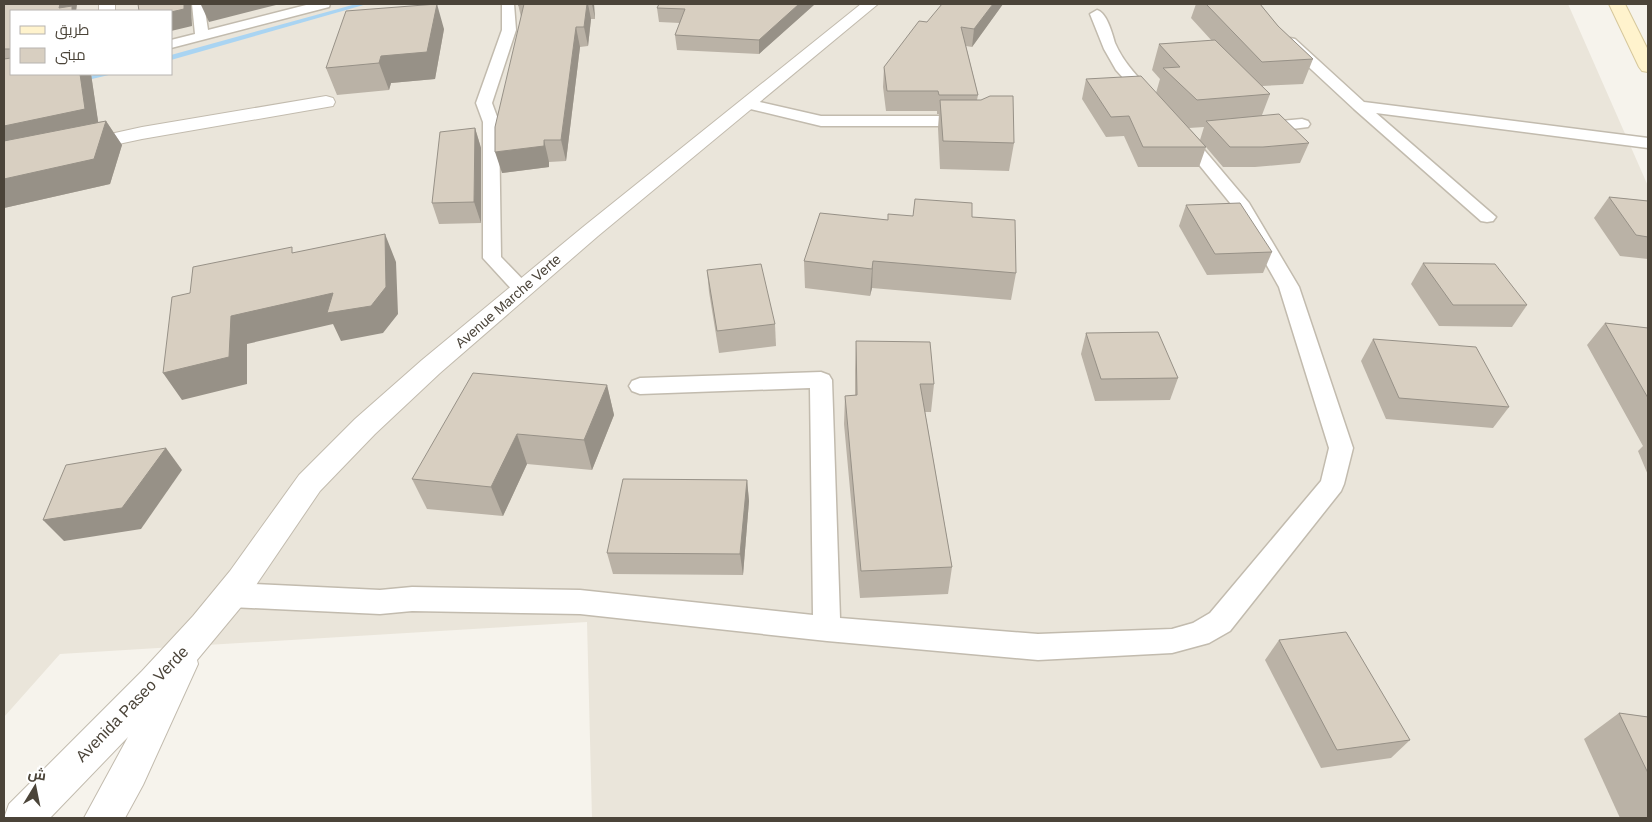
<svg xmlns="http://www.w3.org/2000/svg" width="1652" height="822" viewBox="0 0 1652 822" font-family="Helvetica,Cairo,sans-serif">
	<rect width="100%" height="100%" fill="#f6f3ec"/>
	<path fill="#eae5da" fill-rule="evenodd" d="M4 4H1568L1648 186V818H592L587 622 60 654 4 717ZM11 11H171V74H11Z"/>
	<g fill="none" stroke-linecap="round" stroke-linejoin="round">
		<g fill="#a9d4f2" fill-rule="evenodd">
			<path d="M356 4H367L171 60V55Z"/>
			<path d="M98 74H113L75 83 71 81Z"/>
		</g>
		<defs>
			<g id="lane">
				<path d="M192 4H204L208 30 310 4H330L329 7 171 48V40L195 34Z"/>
				<path d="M502 4H514L516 30 492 103 499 122 501 257 532 289 529 293 522 295 515 293 483 258V122L476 103 502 30Z"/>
				<path d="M1097 10C1107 13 1112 33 1115 43 1124 64 1140 79 1155 96L1158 99 1155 102H1145L1116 70 1104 49 1090 14Z"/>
				<path d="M1290 38 1295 39 1364 102 1648 138V148L1376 113 1496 217 1493 221 1487 222 1481 221 1354 109 1285 45 1283 42Z"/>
				<path d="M747 99 821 116H968L974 118 976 121 974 124 968 126H821L742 107 739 104 742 101Z"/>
				<path d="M1302 119 1308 121 1310 124 1308 127 1261 133 1255 131 1253 128 1255 125 1261 123Z"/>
				<path d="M1183 130 1189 132 1249 203 1299 287 1353 448 1344 484 1341 491 1230 631 1209 643 1172 653 1038 660 827 641 580 614 412 611 380 614 231 607 222 603 218 595 222 587 231 583 380 590 412 587 580 590 813 615 810 388 640 394 632 391 629 386 632 381 640 378 821 372 829 375 832 380 840 618 1038 634 1172 629 1193 623 1210 613 1321 481 1329 448 1279 287 1235 209 1175 135 1177 132Z"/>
			</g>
			<g id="street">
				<rect x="99" y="4" width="16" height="7"/>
				<path d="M861 4H878L598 236 440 373 375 434 320 491 241 607 197 660 198 664 143 785 125 818H84L128 737 50 818H4L9 804 142 671 193 616 230 571 299 475 355 419 422 360 583 227Z"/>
				<path d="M326 96 333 98 335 102 333 106 142 139 81 152 74 150 71 146 74 142 142 127Z"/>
			</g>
			<path id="secondary" d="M1609 4H1625L1648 50V72L1642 71 1639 67Z"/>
		</defs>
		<use href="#lane" stroke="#c2bbae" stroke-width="3"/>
		<use href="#street" stroke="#c2bbae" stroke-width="2"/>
		<use href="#secondary" stroke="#d6c79b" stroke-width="2"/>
		<use href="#lane" fill="#fff" fill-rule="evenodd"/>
		<use href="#street" fill="#fff" fill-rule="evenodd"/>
		<use href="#secondary" fill="#fff3cd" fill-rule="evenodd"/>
	</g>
	<g fill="#bab2a6" fill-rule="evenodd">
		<path d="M4 4H77L76 11H11V74H91L98 122 106 121 122 145 110 184 4 208Z"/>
		<path d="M518 4H594L595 19H591L588 46 580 47 566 161 549 162V167L502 173 521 17Z"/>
		<path d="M659 4H815L759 54 677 50 675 35 680 23 659 22 657 8Z"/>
		<path d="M1003 4 972 47 966 46 978 95 977 100 1014 143 1009 171 940 169 938 128 939 114H937V111H886L883 87 884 67 927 22Z"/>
		<path d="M1196 4H1260L1278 26 1313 59 1303 84 1262 86 1270 94 1262 115 1309 143 1300 163 1255 167H1223L1206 147 1199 167H1138L1124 136 1106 137 1082 99 1086 79 1156 93 1160 79 1152 70 1159 44 1212 41 1191 18ZM1204 127 1200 140 1189 128Z"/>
		<path d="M444 29 435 79 391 83 389 90 337 95 326 68Z"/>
		<path d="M475 128 481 148V223L439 224 432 203Z"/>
		<path d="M1609 197 1648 201V259L1620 256 1594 218Z"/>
		<path d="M1186 205 1272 252 1263 273 1207 275 1179 226Z"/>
		<path d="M913 216 972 217 1016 273 1011 300 872 288 870 296 805 288 804 261 888 220Z"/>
		<path d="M1423 263 1527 305 1512 327 1439 326 1411 284Z"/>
		<path d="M707 270 775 324 776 346 719 353 709 292Z"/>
		<path d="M1605 323 1648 328V475L1638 451 1643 446 1587 345Z"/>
		<path d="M1086 333 1178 378 1170 400 1095 401 1081 354Z"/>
		<path d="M1373 339 1509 407 1493 428 1386 419 1361 361Z"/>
		<path d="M856 341 934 384 931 412H925L952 567 948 594 860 598 844 424 845 396 855 395V370Z"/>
		<path d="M607 385 614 415 592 470 527 464 503 516 427 509 412 479Z"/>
		<path d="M747 480 749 501 743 575 613 574 607 553Z"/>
		<path d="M1279 640 1410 740 1391 758 1321 768 1265 660Z"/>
		<path d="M1619 713 1648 717V818H1620L1584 739Z"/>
	</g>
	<g fill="#979187">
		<path d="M60 4H77L76 11H61L59 8Z"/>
		<path d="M184 4H191L192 26 171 31V12Z"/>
		<path d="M205 4H280L209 22 201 5Z"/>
		<path d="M437 4 444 29 435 79 391 83 389 90 379 63 381 56Z"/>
		<path d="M587 4H588L591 19 588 46 584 27Z"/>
		<path d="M592 4H594L595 19Z"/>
		<path d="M799 4H815L759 54V40Z"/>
		<path d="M993 4H1003L972 47 974 29Z"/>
		<path d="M576 27 580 47 566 161 561 140Z"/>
		<path d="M80 74H91L100 134 4 154V126Z"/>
		<path d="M106 121 122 145 110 184 4 208V179Z"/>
		<path d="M475 128 481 148V223L474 202Z"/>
		<path d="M544 140 549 162V167L502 173 495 152Z"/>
		<path d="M385 234 396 262 398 314 383 333 341 341 333 324 247 344V384L182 400 163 373 231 316Z"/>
		<path d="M873 261 872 288 870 296 872 269Z"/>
		<path d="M607 385 614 415 592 470 584 440Z"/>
		<path d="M517 434 527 464 503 516 491 487Z"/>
		<path d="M166 448 182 470 141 529 64 541 43 520Z"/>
		<path d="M747 480 749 501 743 575 740 554Z"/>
	</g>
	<g fill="#d8cfc1" stroke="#979187">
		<path d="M4 4H60L59 8 72 6V11H11V49H4Z"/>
		<path d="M138 4H184V9L171 12V11H139Z"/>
		<path d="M437 4 427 52 381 56 379 63 326 68 346 11Z"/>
		<path d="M518 4H587L584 27H576L561 140H544V146L495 152V127L524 4 518 5Z"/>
		<path d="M659 4H799L759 40 675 35 685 9 657 8Z"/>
		<path d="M942 4H993L974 29 961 27 978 95H939L938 91H887L884 67 919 21 927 22Z"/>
		<path d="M1206 4H1260L1278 26 1313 59 1262 62Z"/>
		<path d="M1215 40 1270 94 1197 100 1163 68 1180 67 1159 44Z"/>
		<path d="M11 58V74H80L85 109 4 126V59Z"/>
		<path d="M1141 76 1206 147H1143L1129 116 1111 117 1086 79Z"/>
		<path d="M990 96H1013L1014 143 943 141 940 100H981Z"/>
		<path d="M1279 114 1309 143 1263 147H1230L1206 121Z"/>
		<path d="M106 121 94 159 4 179V141Z"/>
		<path d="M475 128 474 202 432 203 440 132Z"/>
		<path d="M1609 197 1648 201V237L1636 235Z"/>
		<path d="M915 199 972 203V217L1015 220 1016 273 873 261 872 269 804 261 820 213 888 220V214L913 216Z"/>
		<path d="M1240 203 1272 252 1215 254 1186 205Z"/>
		<path d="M385 234 386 287 371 306 327 313 333 293 231 316 229 357 163 373 172 297 190 293 193 267 292 247V253Z"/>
		<path d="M1423 263 1495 264 1527 305H1453Z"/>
		<path d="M761 264 775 324 717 331 707 270Z"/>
		<path d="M1605 323 1648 328V398Z"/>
		<path d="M1158 332 1178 378 1101 379 1086 333Z"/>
		<path d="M1373 339 1476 347 1509 407 1399 398Z"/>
		<path d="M856 341 930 342 934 384H920L952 567 861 571 845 396 857 395Z"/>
		<path d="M473 373 607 385 584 440 517 434 491 487 412 479Z"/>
		<path d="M166 448 122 508 43 520 66 465Z"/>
		<path d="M623 479 747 480 740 554 607 553Z"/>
		<path d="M1346 632 1410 740 1337 750 1279 640Z"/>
		<path d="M1619 713 1648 717V773Z"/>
	</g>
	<g text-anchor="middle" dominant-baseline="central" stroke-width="4" stroke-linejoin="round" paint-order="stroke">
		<g font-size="14" fill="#4b4439" stroke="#fff">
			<text transform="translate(508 301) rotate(-41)">Avenue Marche Verte</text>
		</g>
		<g font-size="16" fill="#4b4439" stroke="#fff">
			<text transform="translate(132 704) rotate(-46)">Avenida Paseo Verde</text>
		</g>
	</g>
	<rect width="1652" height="822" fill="none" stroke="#4b4439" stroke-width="10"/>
	<rect x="10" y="10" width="162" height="65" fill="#ffffff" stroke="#b7b4b0"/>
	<rect x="20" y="26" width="25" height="8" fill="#fff3cd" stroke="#b7b4b0"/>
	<text x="55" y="35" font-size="15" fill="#4b4439">طريق</text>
	<rect x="20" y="48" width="25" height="15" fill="#d8cfc1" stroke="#b7b4b0"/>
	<text x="55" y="60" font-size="15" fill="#4b4439">مبنى</text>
	<g transform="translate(35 787) rotate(10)" stroke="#ffffff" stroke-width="4" paint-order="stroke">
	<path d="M0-4L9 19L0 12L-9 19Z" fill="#4b4439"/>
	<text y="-8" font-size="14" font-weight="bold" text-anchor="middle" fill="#4b4439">ش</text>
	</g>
</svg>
